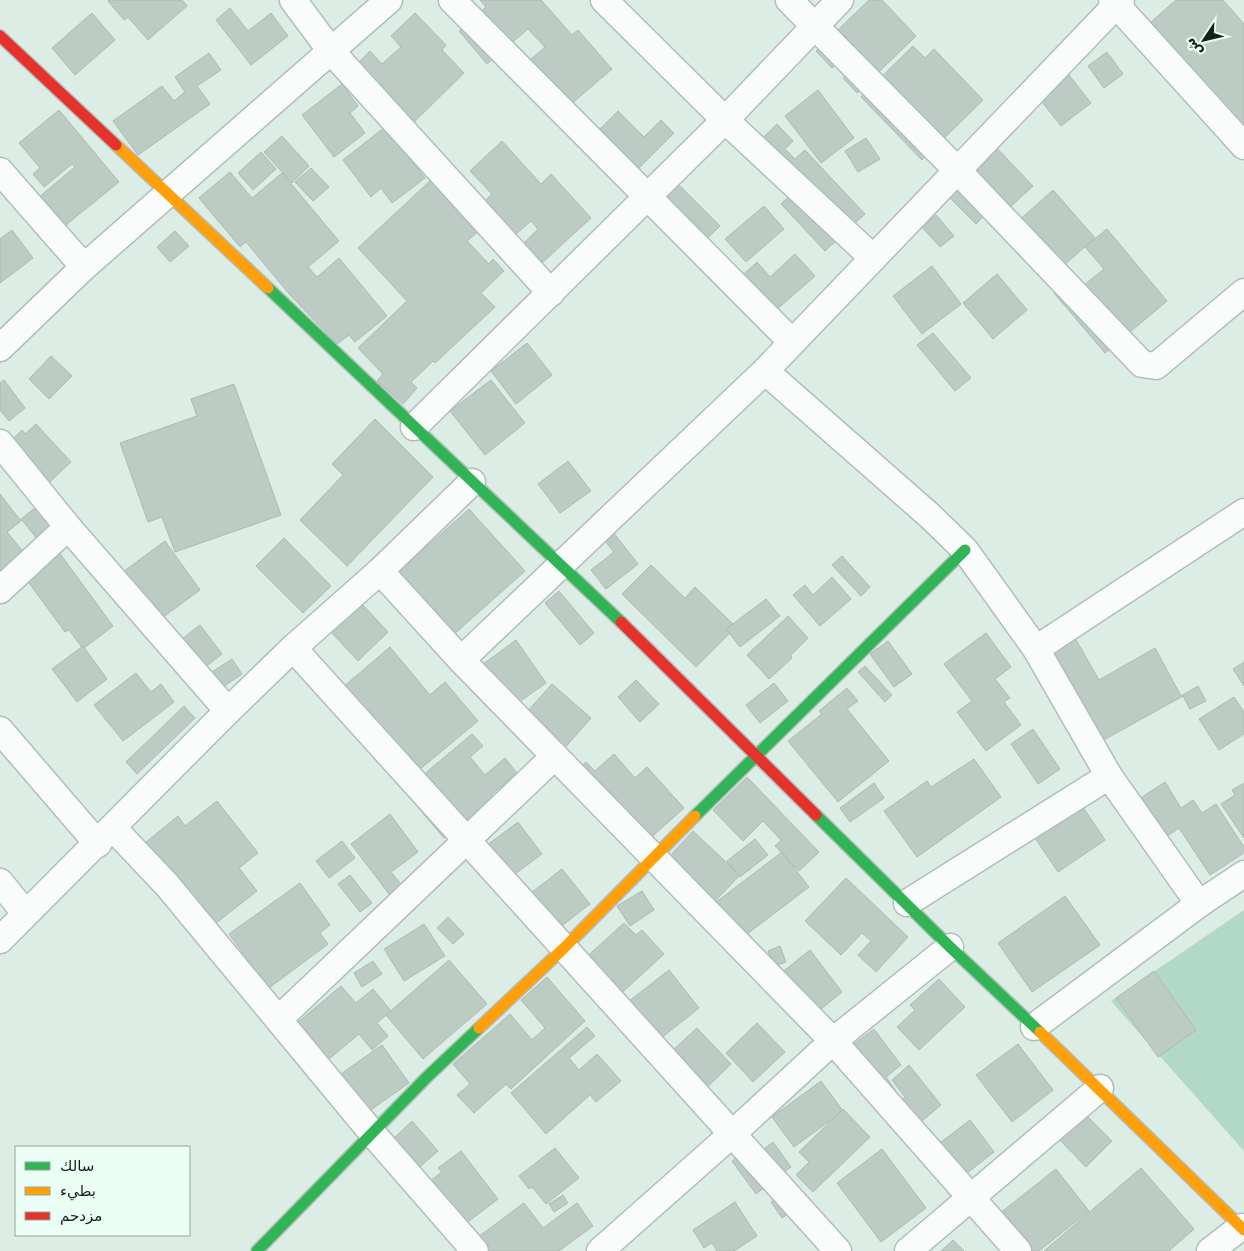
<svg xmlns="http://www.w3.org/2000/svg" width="1244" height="1251" viewBox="0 0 1244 1251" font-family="'DejaVu Sans',Vazirmatn,sans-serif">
	<rect width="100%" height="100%" fill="#dcede5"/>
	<path fill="#b2d9c8" d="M1244 910V1151L1111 1001Z"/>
	<g fill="#bdcbc5" stroke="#adbab4">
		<path d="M109 0H182L187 6 148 40 128 17 124 20 108 1Z"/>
		<path d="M480 0H541L572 35 578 30 612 69 556 117 516 72 545 47 528 29 487 64 459 31 486 7Z"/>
		<path d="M869 0H882L916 36 857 93 843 78 858 63 848 52 832 68 816 51Z"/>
		<path d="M1176 0H1223L1244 24V137L1135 36Z"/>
		<path d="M230 8 248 31 271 13 288 36 251 65 216 20Z"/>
		<path d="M92 13 115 40 75 75 52 48Z"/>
		<path d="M415 13 446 45 442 50 464 73 408 128 352 69 370 51 382 64 401 47 391 36Z"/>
		<path d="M913 46 925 58 934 49 983 100 922 160 861 97Z"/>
		<path d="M1107 52 1123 74 1104 88 1088 66Z"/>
		<path d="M209 53 221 70 197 86 210 104 138 155 113 121 162 86 174 101 185 92 175 77Z"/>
		<path d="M1069 75 1091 103 1061 126 1039 98Z"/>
		<path d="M342 84 358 106 350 113 365 133 334 157 302 115Z"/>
		<path d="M818 90 854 138 821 163 785 116Z"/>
		<path d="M59 110 119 182 46 241 39 197 75 167 72 164 44 187 33 174 40 168 19 143Z"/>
		<path d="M618 111 644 137 661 120 674 133 622 185 583 146Z"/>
		<path d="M777 124 793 141 785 149 795 159 805 150 865 214 825 251 781 204 793 193 752 148Z"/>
		<path d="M385 127 425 178 392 203 381 188 371 197 343 160Z"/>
		<path d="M282 136 309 166 292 183 264 152Z"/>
		<path d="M866 138 880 159 858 172 845 151Z"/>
		<path d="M502 141 541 184 551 174 591 218 543 262 525 242 538 229 531 221 516 234 485 201 492 194 470 171Z"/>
		<path d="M990 141 1033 186 997 219 989 211 976 224 941 189Z"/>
		<path d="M261 152 276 169 253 190 238 173Z"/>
		<path d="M311 168 329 187 313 201 295 182Z"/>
		<path d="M230 172 252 198 282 173 339 241 308 267 317 277 339 258 387 316 355 342 349 335 337 344 290 295 246 242 240 247 199 198Z"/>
		<path d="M432 179 480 230 467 241 489 264 493 259 504 271 481 293 495 307 435 363 433 361 411 382 417 388 403 404 377 381 383 374 358 348 407 301 358 248Z"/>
		<path d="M679 185 720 226 690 255 650 214Z"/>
		<path d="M1053 190 1095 238 1047 280 1006 232Z"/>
		<path d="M764 206 784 229 746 262 725 239Z"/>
		<path d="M936 215 954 236 940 247 922 227Z"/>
		<path d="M1107 229 1167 301 1105 353 1054 293 1076 275 1084 285 1104 269 1085 247Z"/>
		<path d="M12 230 33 258 0 283V239Z"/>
		<path d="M175 231 189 246 170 262 157 247Z"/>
		<path d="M795 254 815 276 758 326 726 290 757 262 770 277Z"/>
		<path d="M932 266 961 304 922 334 893 296Z"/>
		<path d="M997 274 1027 310 993 339 963 303Z"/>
		<path d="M933 333 971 378 955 391 917 345Z"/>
		<path d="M527 343 552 375 516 404 491 371Z"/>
		<path d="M51 356 72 376 49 399 29 379Z"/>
		<path d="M4 380 25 408 9 421 0 410V383Z"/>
		<path d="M491 380 525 423 485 455 450 411Z"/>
		<path d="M234 384 281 515 175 552 162 517 148 522 120 443 197 416 191 399Z"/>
		<path d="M375 419 433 477 347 566 300 520 343 475 332 464Z"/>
		<path d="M36 424 71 462 41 490 2 449 22 430 25 434Z"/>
		<path d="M568 461 591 491 560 513 538 484Z"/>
		<path d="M0 494 20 520 36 507 53 528 38 540 22 520 7 532 29 559 0 582Z"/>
		<path d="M469 509 525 571 442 645 412 612 405 619 379 589Z"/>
		<path d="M609 527 638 564 606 589 591 570 614 552 600 535Z"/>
		<path d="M284 538 331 586 303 613 256 566Z"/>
		<path d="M165 541 200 590 151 626 116 577Z"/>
		<path d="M58 551 113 626 83 649 69 630 65 632 24 576Z"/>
		<path d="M842 556 870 587 861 596 832 565Z"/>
		<path d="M651 565 685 598 695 587 736 627 696 667 622 594Z"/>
		<path d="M832 577 851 599 820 626 793 595 805 585 813 595Z"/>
		<path d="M559 591 594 633 580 645 545 603Z"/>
		<path d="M766 599 780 616 740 647 726 629Z"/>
		<path d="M361 603 388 632 358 661 331 632Z"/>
		<path d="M788 616 808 638 791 655 792 658 769 679 747 655Z"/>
		<path d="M200 625 222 654 190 679 168 650Z"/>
		<path d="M986 633 1011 667 995 679 1010 698 1004 702 1021 725 986 751 957 712 972 701 944 664Z"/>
		<path d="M1075 638 1099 680 1155 648 1181 696 1198 686 1206 701 1190 709 1183 696 1100 742 1033 661Z"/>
		<path d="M516 640 546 683 501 715 471 673Z"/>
		<path d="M888 641 912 674 894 687 870 654Z"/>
		<path d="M83 646 107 679 77 702 52 669Z"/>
		<path d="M390 647 430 695 445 682 478 721 401 785 329 699Z"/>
		<path d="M232 659 242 674 214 693 204 677Z"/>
		<path d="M1244 662V686L1233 669Z"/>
		<path d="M865 666 892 695 885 702 858 672Z"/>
		<path d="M136 673 151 692 161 684 174 702 123 741 94 705Z"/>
		<path d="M636 680 659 704 640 722 618 697Z"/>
		<path d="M774 683 788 701 760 723 746 705Z"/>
		<path d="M552 684 591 718 555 759 516 724Z"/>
		<path d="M847 688 858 701 847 709 889 761 838 802 788 741 822 714 819 711Z"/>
		<path d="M1234 697 1244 712V734L1219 750 1199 719Z"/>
		<path d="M184 706 195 718 137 774 126 762Z"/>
		<path d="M1033 729 1060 769 1038 784 1011 744Z"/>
		<path d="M472 734 483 746 470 757 485 775 505 758 517 773 491 795 493 798 444 838 404 791Z"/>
		<path d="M614 754 635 778 647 767 684 808 638 849 570 776 586 762 595 771Z"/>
		<path d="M974 759 1001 797 917 857 884 811 927 781 931 787Z"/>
		<path d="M747 777 819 852 799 871 775 846 781 840 763 821 743 841 713 810Z"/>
		<path d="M1165 782 1181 808 1193 800 1202 813 1216 804 1244 847V853L1210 875 1179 828 1148 849 1127 807Z"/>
		<path d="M874 783 884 798 850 822 840 808Z"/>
		<path d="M1244 783V838L1221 804 1235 795 1232 790Z"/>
		<path d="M1078 800 1105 840 1058 872 1031 832Z"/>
		<path d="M217 801 258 853 239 868 257 891 206 931 140 847 178 816 185 826Z"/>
		<path d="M390 814 418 852 391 872 404 888 392 898 351 844Z"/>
		<path d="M518 822 542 854 499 886 475 854Z"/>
		<path d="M693 831 740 875 699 918 653 874Z"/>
		<path d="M755 839 768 855 740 877 727 861Z"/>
		<path d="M342 841 355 858 329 878 316 861Z"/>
		<path d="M782 852 809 887 730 947 703 912Z"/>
		<path d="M562 869 590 904 546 938 518 903Z"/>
		<path d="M350 875 372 903 360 912 338 884Z"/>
		<path d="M846 878 908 937 876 972 858 955 871 941 862 933 841 955 805 921Z"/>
		<path d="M300 883 330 925 320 933 328 944 269 988 229 934Z"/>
		<path d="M642 891 654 910 630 926 617 906Z"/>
		<path d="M1065 896 1100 945 1032 992 998 943Z"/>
		<path d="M448 917 464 934 453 944 437 928Z"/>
		<path d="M624 923 636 935 642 930 664 954 616 998 582 961Z"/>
		<path d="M424 924 445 956 404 981 384 949Z"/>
		<path d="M780 946 786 962 774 966 768 951Z"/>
		<path d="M810 950 842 992 820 1010 771 981Z"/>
		<path d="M449 960 487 1004 423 1059 386 1015Z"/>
		<path d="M373 961 382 974 362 987 354 973Z"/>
		<path d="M669 970 699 1008 655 1043 624 1005Z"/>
		<path d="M1154 971 1196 1030 1158 1057 1116 998Z"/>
		<path d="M547 977 585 1021 511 1089 506 1084 474 1113 457 1095 470 1084 453 1064 510 1014 532 1040 545 1028 521 1000Z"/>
		<path d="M939 979 965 1007 919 1050 897 1027 915 1010 910 1005Z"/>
		<path d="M341 986 356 1003 373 989 391 1011 377 1023 388 1036 372 1050 359 1034 316 1070 285 1033Z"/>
		<path d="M757 1023 785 1052 753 1082 726 1053Z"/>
		<path d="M587 1027 595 1036 569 1058 579 1070 597 1054 621 1081 596 1102 590 1095 546 1134 511 1093Z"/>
		<path d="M697 1028 731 1064 695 1099 660 1062Z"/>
		<path d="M874 1029 901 1065 886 1077 898 1094 878 1109 838 1056Z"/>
		<path d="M1018 1044 1053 1090 1012 1122 976 1075Z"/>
		<path d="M382 1045 409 1083 365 1114 338 1076Z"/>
		<path d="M909 1065 941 1105 910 1131 891 1108 905 1097 892 1080Z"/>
		<path d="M821 1081 843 1111 794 1147 772 1117Z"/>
		<path d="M843 1109 870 1137 813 1192 796 1175 809 1162 799 1152Z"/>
		<path d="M1085 1114 1112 1141 1086 1167 1059 1139Z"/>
		<path d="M970 1120 994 1152 949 1187 924 1155Z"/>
		<path d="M412 1121 438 1151 414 1172 389 1143Z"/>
		<path d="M773 1142 791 1167 756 1194 732 1161 754 1144 760 1152Z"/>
		<path d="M555 1148 579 1178 546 1204 532 1187 529 1189 519 1176Z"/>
		<path d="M882 1149 926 1208 881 1242 837 1183Z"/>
		<path d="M461 1151 498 1199 460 1228 426 1184 442 1172 438 1168Z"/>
		<path d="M1141 1168 1194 1229 1169 1251H1044Z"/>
		<path d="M1056 1169 1089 1211 1039 1251H1013L990 1221Z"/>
		<path d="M785 1192 796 1208 782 1218 771 1202Z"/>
		<path d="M563 1195 568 1203 554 1212 549 1204Z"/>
		<path d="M735 1202 757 1236 734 1251H717L712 1243 704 1248 693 1230Z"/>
		<path d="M524 1203 543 1228 577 1203 593 1226 559 1251H482L474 1240Z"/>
		<path d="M953 1240 964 1251H941Z"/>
	</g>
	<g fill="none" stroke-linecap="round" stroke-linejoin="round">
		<defs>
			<g id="street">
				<path d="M293 0 331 51 551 293"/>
				<path d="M452 0 792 342"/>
				<path d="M604 0 725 120 872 257"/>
				<path d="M789 0 957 170 1142 364 1156 366 1244 292"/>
				<path d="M1112 0 1244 146"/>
				<path d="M0 171 84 267"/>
				<path d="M0 348 84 267 389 0"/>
				<path d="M765 371 930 516 965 550 1036 649 1109 776 1199 904"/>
				<path d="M414 427 725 120 840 0"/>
				<path d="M0 443 68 527 228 711"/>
				<path d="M380 571 461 660 833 1041 1018 1251"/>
				<path d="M0 590 68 527"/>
				<path d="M293 648 838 1251"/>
				<path d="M1036 649 1244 512"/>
				<path d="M461 660 765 371 1121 0"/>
				<path d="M0 730 98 844"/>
				<path d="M113 828 167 885 373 1134 475 1251"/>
				<path d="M0 882 25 913"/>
				<path d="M907 903 1109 776"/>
				<path d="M0 940 228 711 293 648 380 571 472 482"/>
				<path d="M279 1019 555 756"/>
				<path d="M1034 1027 1199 904 1244 874"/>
				<path d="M600 1251 731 1135 833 1041 950 947"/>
				<path d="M908 1251 1100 1088"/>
				<path d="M1210 1251 1241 1227"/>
			</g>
			<g id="fast">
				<path d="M268 288 621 622"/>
				<path d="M816 815 950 947 1040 1032"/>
				<path d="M695 816 965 550"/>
				<path d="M257 1251 427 1077 479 1028"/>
			</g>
			<g id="slow">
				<path d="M116 145 268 288"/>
				<path d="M479 1028 564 948 695 816"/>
				<path d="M1040 1032 1244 1230"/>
			</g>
			<g id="jam">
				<path d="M0 36 116 145"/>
				<path d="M621 622 816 815"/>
			</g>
		</defs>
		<use href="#street" stroke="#b1beb8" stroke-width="29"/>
		<use href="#fast" stroke="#b1beb8" stroke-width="14"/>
		<use href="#slow" stroke="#b1beb8" stroke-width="14"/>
		<use href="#jam" stroke="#b1beb8" stroke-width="14"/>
		<use href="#street" stroke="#fafcfb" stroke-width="26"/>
		<use href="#fast" stroke="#30b455" stroke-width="11"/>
		<use href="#slow" stroke="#ff9f0a" stroke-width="11"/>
		<use href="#jam" stroke="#e5322d" stroke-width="11"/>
	</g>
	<rect x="15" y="1146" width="175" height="90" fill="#ebfef5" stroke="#95a59e"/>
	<rect x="25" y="1162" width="25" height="8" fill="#30b455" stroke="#95a59e"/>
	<text x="60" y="1171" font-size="15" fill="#15201b">سالك</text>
	<rect x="25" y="1187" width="25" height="8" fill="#ff9f0a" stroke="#95a59e"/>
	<text x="60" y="1196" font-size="15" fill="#15201b">بطيء</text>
	<rect x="25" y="1212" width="25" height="8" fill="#e5322d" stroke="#95a59e"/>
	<text x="60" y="1221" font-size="15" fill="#15201b">مزدحم</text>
	<g transform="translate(1204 40) rotate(235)" stroke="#ebfef5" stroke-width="4" paint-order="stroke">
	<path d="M0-4L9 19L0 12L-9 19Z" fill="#15201b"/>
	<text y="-8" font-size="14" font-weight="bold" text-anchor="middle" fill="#15201b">ش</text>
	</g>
</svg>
